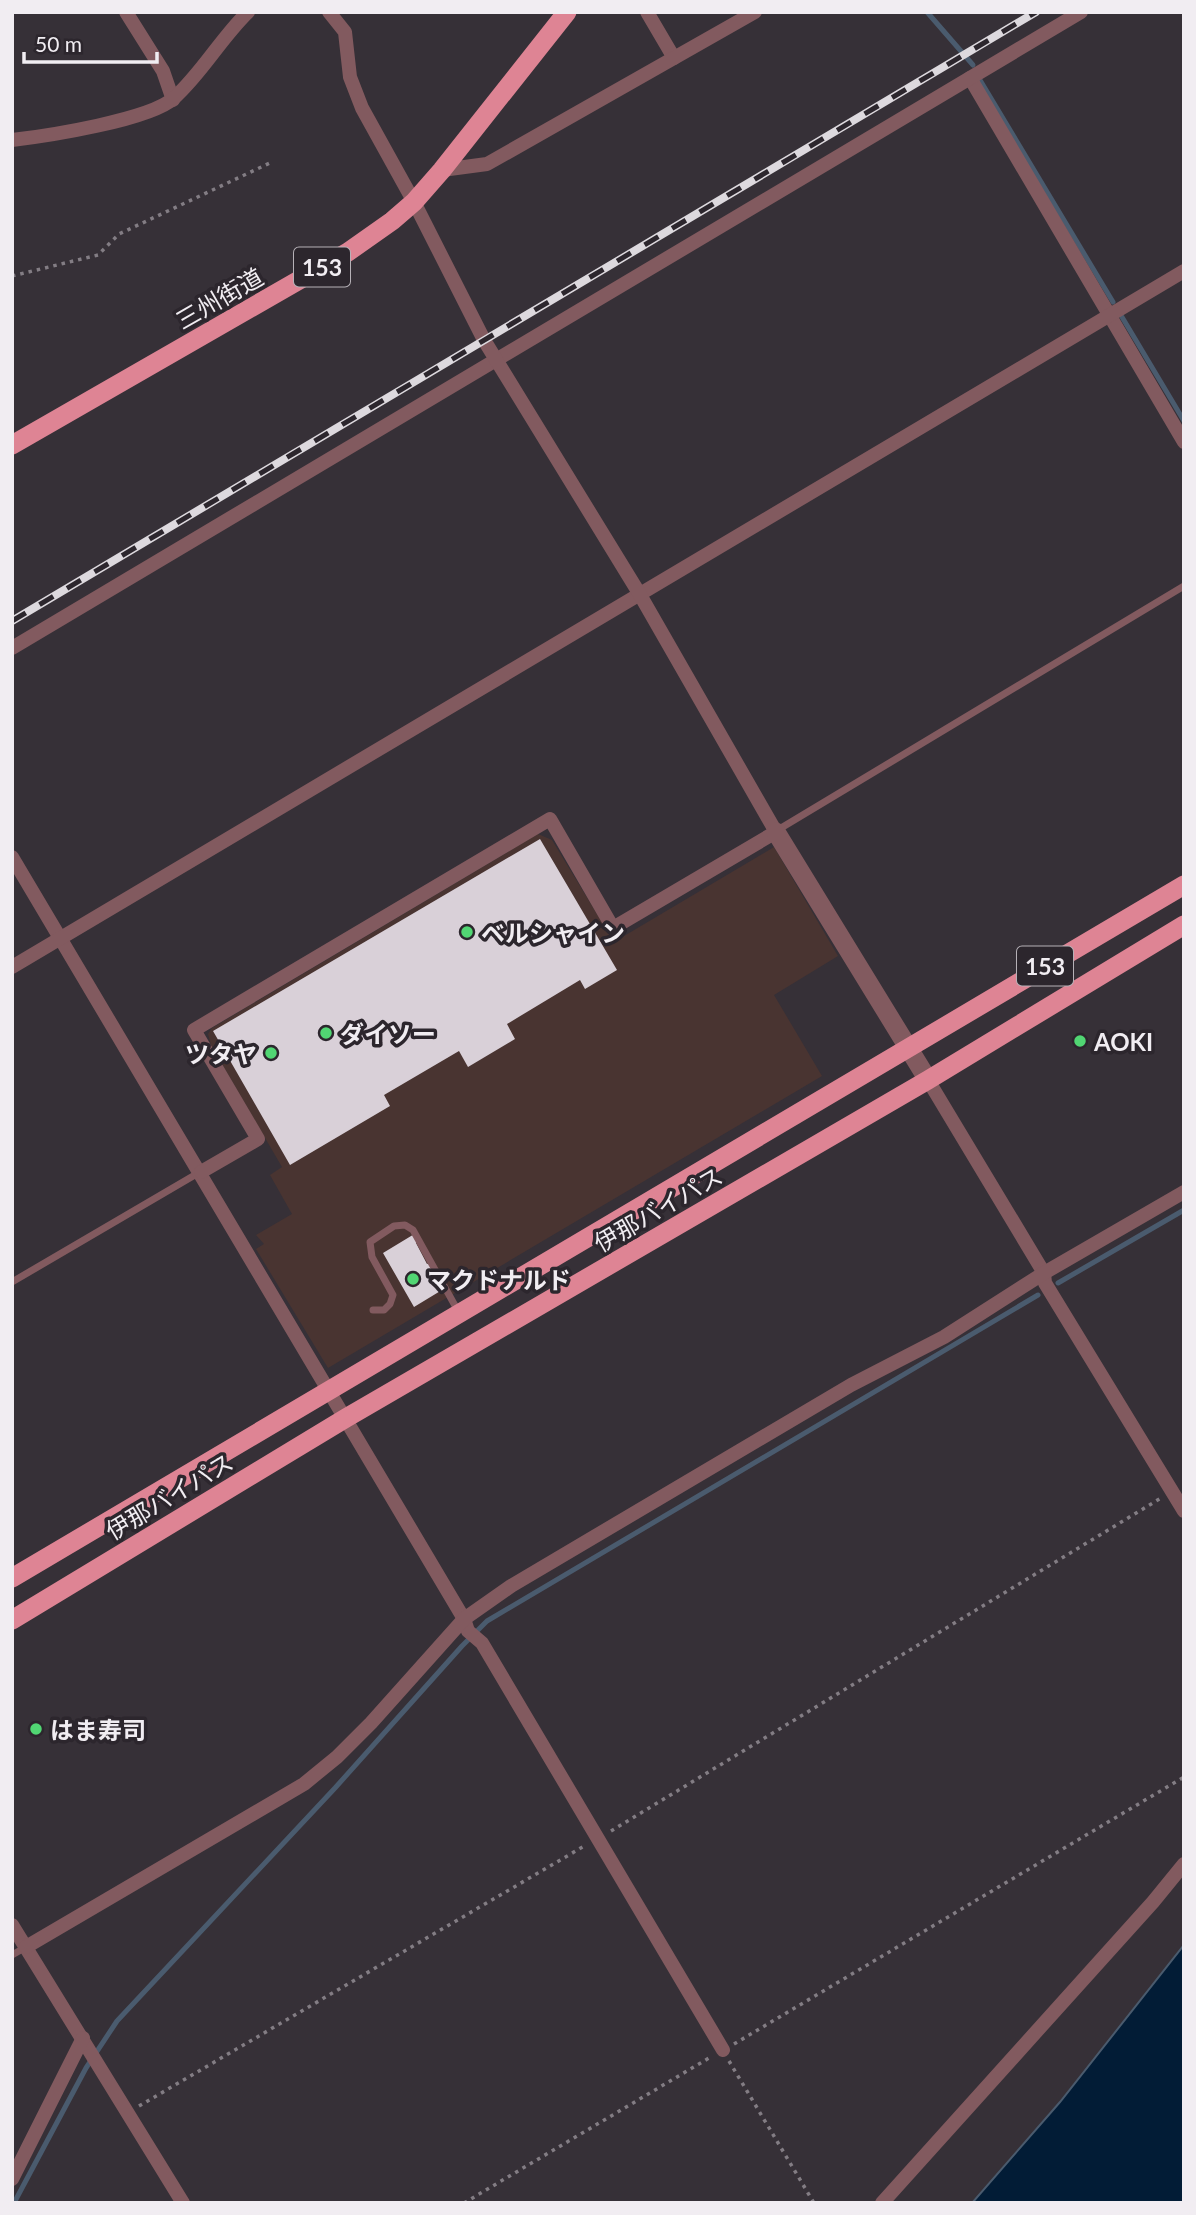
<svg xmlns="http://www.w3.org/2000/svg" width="1196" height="2215" viewBox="0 0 1196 2215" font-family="Lato,'Noto Sans JP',sans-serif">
	<rect width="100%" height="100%" fill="#363037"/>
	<path fill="#493431" d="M538 834 552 840 614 942 774 847 838 956 774 995 822 1076 328 1368 256 1249 264 1244 256 1235 292 1214 270 1175 282 1167 211 1045 208 1034 212 1028Z"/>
	<path fill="#021c36" stroke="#4a5b6e" stroke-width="2" d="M1184 1945V2203H972L1060 2102Z"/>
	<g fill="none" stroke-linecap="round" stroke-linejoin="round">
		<g stroke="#4a5b6e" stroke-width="5">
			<path d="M927 12 973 65"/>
			<path d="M980 80 1113 302"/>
			<path d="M1122 317 1184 421"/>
			<path d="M1058 1283 1184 1210"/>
			<path d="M14 2203 86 2068 117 2021 335 1788 462 1646 487 1621 1038 1295"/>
		</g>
	</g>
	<g fill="#d9d0d8">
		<path d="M540 839 617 970 585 989 580 980 507 1024 515 1039 468 1067 459 1051 384 1095 390 1106 290 1165 213 1031Z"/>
		<path d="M416 1233 420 1241 416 1243 427 1264 433 1262 437 1270 432 1273 442 1290 414 1307 383 1253Z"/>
	</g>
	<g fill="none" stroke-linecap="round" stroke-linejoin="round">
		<g stroke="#837d84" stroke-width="3.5" stroke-dasharray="3.5 5" stroke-linecap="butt">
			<path d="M12 276 98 255 119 234 272 162"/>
			<path d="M611 1831 1161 1498"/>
			<path d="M734 2044 1184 1777"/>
			<path d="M729 2061 814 2203"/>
			<path d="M139 2106 586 1845"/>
			<path d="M464 2203 709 2058"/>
		</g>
		<g stroke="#825a5f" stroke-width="7">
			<path d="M776 831 1184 586"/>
			<path d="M12 1282 200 1172"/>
			<path d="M373 1310H384L390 1304 393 1295 372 1257 370 1242 394 1226 405 1225 413 1230 458 1311"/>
			<path d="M12 1955 26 1947"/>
		</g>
		<g stroke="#825a5f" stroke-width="14">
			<path d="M126 12 163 71 173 100"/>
			<path d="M647 12 674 58"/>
			<path d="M970 78 1184 442"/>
			<path d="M12 140C47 136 150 120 174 98 202 73 221 38 248 12"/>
			<path d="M442 170 487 164 755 12"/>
			<path d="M12 648 1081 12"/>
			<path d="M12 857 464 1619 468 1631 482 1643 723 2050"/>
			<path d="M12 967 1184 271"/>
			<path d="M928 1080 1044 1273 1045 1283 1184 1511"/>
			<path d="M201 1172 258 1139 194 1030 550 819 613 928 776 832 639 593 484 340 414 202 362 108 350 77 345 32 329 12"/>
			<path d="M12 1925 183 2203"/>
			<path d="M26 1947 304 1784 337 1757 371 1723 464 1619 511 1586 851 1385 944 1337 1044 1273 1184 1192"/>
			<path d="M12 2179 83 2038"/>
			<path d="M882 2203 1153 1902 1184 1864"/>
		</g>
		<path stroke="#825a5f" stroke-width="19" d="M776 832 928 1080"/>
		<g stroke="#de8494" stroke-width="19">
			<path d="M12 445 348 252 392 221 414 202 442 170 567 12"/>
			<path d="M12 1578 1184 885"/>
			<path d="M12 1620 346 1418 928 1080 1184 925"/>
		</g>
		<defs>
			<path id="rail" d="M12 621 1036 12"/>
		</defs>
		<use href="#rail" stroke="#ddd9de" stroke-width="8"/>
		<use href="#rail" stroke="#2c262d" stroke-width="5" stroke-dasharray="16" stroke-linecap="butt"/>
	</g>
	<g fill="#51d673" stroke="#2c262d" stroke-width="2.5">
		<circle cx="467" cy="932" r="7"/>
		<circle cx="326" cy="1033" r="7"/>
		<circle cx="1080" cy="1041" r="7"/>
		<circle cx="271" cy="1053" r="7"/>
		<circle cx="413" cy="1279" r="7"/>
		<circle cx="36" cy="1729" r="7"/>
	</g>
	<g text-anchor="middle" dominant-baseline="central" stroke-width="7" stroke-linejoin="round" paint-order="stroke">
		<g fill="#2c262d" stroke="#b6b1b7" stroke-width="2">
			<rect x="294" y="247.5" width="56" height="39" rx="5"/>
			<rect x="1017" y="946.5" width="56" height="39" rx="5"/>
		</g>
		<g font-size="23" font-weight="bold" fill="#f1edf2">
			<text x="322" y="267">153</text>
			<text x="1045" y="966">153</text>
		</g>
		<g font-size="24" fill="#f1edf2" stroke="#2c262d">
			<text transform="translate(219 298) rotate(-30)">三州街道</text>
			<text transform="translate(658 1209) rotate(-30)">伊那バイパス</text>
			<text transform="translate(169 1496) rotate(-31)">伊那バイパス</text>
		</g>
		<g font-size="24" font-weight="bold" fill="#f1edf2" stroke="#2c262d" text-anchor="start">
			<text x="481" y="932">ベルシャイン</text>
			<text x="340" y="1033">ダイソー</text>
			<text x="1094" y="1041">AOKI</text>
			<text x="257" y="1053" text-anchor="end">ツタヤ</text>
			<text x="427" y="1279">マクドナルド</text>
			<text x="50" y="1729">はま寿司</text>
		</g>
	</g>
	<rect width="1196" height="2215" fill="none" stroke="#f1edf2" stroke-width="28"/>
	<path d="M24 52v10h133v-10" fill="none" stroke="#f1edf2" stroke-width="3.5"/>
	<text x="35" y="52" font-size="21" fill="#f1edf2" stroke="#2c262d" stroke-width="5" paint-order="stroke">50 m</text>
</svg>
